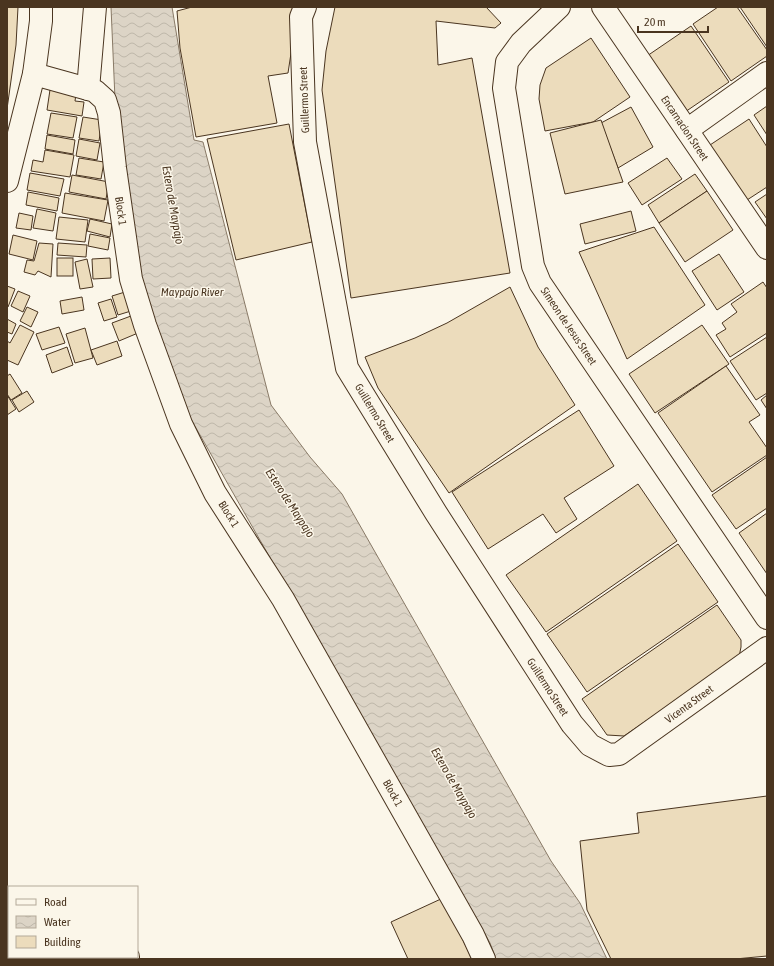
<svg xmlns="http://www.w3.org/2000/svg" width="774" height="966" viewBox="0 0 774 966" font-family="'Asap Condensed',sans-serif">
	<defs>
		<pattern id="water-waves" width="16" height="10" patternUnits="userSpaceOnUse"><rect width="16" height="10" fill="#dcd4c6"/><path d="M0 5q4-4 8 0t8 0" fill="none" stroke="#beb7aa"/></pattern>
	</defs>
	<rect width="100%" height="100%" fill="#fbf6e9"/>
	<path fill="url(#water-waves)" stroke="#887966" d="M111 7H172L194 140 203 142 271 405 310 457 342 494 551 861 580 903 607 959H496L490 943 180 400 146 308 118 168Z"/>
	<g fill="#ecdcbc" stroke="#4a3520">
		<path d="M7 7H18L16 45 7 109Z"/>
		<path d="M192 7H298L288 73 268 76 277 123 196 137 180 48 177 11Z"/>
		<path d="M335 7H486L501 23 495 28 436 21 438 65 472 58 510 273 351 298 322 90 326 51Z"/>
		<path d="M718 7H737L767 50V56L731 81 693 24Z"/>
		<path d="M740 7H767V47Z"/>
		<path d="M691 26 729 82 685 112 647 56Z"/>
		<path d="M591 38 630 97 593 122 545 131 539 99 540 85 546 68Z"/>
		<path d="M51 83 77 87 75 101 84 102 82 116 47 110Z"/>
		<path d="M767 106V135L754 115Z"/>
		<path d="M631 107 653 147 618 168 601 123Z"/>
		<path d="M51 113 77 117 73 138 47 134Z"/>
		<path d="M83 117 102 120 99 141 79 138Z"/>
		<path d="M749 119 767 147V187L747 200 710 145Z"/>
		<path d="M601 120 623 182 565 194 550 133Z"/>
		<path d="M289 124 312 242 236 260 207 139Z"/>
		<path d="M47 135 75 140 73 154 45 149Z"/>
		<path d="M79 139 100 143 97 160 76 156Z"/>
		<path d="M45 150 74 155 70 177 31 171 33 160 43 162Z"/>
		<path d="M79 158 104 162 101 179 76 175Z"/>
		<path d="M667 158 682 179 642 205 628 183Z"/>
		<path d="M30 173 64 179 60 196 27 190Z"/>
		<path d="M695 174 707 191 659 223 648 205Z"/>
		<path d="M72 175 109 182 106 199 69 192Z"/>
		<path d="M707 191 733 230 685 262 659 223Z"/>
		<path d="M28 192 59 198 57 211 26 205Z"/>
		<path d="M65 193 108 200 104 221 62 213Z"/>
		<path d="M767 194V219L755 202Z"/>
		<path d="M37 209 56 213 53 231 33 228Z"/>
		<path d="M631 211 636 231 585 244 580 224Z"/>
		<path d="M19 213 33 216 31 230 16 228Z"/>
		<path d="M59 217 88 220 85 242 56 239Z"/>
		<path d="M90 219 112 224 110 237 87 231Z"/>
		<path d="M654 227 705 305 627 359 579 252Z"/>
		<path d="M90 234 110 238 108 250 88 246Z"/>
		<path d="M13 235 37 241 33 260 9 254Z"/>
		<path d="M39 243 53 244 51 277 38 271 35 275 24 272 27 260 34 261Z"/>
		<path d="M58 243 87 245 86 257 57 255Z"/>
		<path d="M719 254 744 292 717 310 692 271Z"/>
		<rect x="57" y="258" width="16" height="18"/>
		<path d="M110 258 111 278 93 279 92 259Z"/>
		<path d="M87 259 93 287 80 289 75 262Z"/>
		<path d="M763 282 767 288V333L730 357 716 335 726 329 722 323 737 312 731 304Z"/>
		<path d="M7 286 15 289 8 307H7Z"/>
		<path d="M510 287 538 347 575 405 449 493 378 388 365 357 415 338 447 323Z"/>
		<path d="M18 291 30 296 23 312 11 306Z"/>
		<path d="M125 292 131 311 118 315 112 296Z"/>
		<path d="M82 297 84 310 62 314 60 301Z"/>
		<path d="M111 299 117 317 104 321 98 303Z"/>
		<path d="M27 307 38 312 31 327 20 321Z"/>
		<path d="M131 316 138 333 119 341 112 323Z"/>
		<path d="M7 319 16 324 12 334 7 332Z"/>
		<path d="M20 325 34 332 18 365 7 360V341L10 343Z"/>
		<path d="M702 325 729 364 655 413 629 374Z"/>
		<path d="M59 327 65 343 42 350 36 334Z"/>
		<path d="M85 328 93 358 75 363 66 334Z"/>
		<path d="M767 337V393L756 400 730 361Z"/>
		<path d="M117 341 122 356 97 365 91 350Z"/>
		<path d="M67 347 73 365 52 373 46 355Z"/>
		<path d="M726 366 760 415 749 422 767 448V455L712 492 658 413Z"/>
		<path d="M10 374 22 393 11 400 7 394V376Z"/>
		<path d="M27 391 34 402 19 412 12 400Z"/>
		<path d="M7 395 16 409 7 415Z"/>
		<path d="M767 395V409L761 400Z"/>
		<path d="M579 410 614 466 564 498 577 519 556 533 543 514 488 549 452 492Z"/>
		<path d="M767 457V508L736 529 712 495Z"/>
		<path d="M638 484 677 541 546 632 506 575Z"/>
		<path d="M767 513V574L739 533Z"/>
		<path d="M678 544 718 602 587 692 547 634Z"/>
		<path d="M717 605 741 640V647L739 657 624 736 607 735 582 699Z"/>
		<path d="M767 796V956L735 959H611L587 910 580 841 639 833 637 813Z"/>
		<path d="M443 898 472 959H408L391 922Z"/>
	</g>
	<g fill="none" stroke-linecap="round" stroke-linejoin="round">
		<defs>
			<g id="minor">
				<path d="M305 7 301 17 305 142 347 368 436 513 572 724 590 745 609 755 619 754 767 648"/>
				<path d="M559 7 521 43 507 62 504 88 533 266 540 283 767 618"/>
				<path d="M603 7 767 248"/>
				<path d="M34 74 95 91 105 100 109 113 115 168 131 279 145 325 181 424 215 493 283 599 473 935 484 959"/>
				<path d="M88 89 95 7"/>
				<path d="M687 130 767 73"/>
				<path d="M7 181 34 74 41 21V7"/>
				<path d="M125 959 128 957"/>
			</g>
		</defs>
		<use href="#minor" stroke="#4a3520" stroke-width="24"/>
		<use href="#minor" stroke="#fbf6e9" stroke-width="22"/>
	</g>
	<g text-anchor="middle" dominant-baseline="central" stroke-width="3" stroke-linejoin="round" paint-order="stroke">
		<g font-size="11" fill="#4a3520" stroke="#fbf6e9">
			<text transform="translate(304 100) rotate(-92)">Guillermo Street</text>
			<text transform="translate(685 128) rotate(56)">Encarnacion Street</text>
			<text transform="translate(121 211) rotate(82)">Block 1</text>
			<text transform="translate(569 326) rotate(56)">Simeon de Jesus Street</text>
			<text transform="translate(375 413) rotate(59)">Guillermo Street</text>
			<text transform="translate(229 514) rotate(58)">Block 1</text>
			<text transform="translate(548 687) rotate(57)">Guillermo Street</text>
			<text transform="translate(689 704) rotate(-36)">Vicenta Street</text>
			<text transform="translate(393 793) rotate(61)">Block 1</text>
		</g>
		<g font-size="12" font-style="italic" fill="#4a3520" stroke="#fbf6e9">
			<text transform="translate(173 205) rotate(80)">Estero de Maypajo</text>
			<text x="192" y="292">Maypajo River</text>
			<text transform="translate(290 503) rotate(57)">Estero de Maypajo</text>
			<text transform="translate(454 783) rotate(60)">Estero de Maypajo</text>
		</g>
	</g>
	<rect width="774" height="966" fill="none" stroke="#4a3520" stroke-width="16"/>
	<rect x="8" y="886" width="130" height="72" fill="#fbf6e9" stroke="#b4a999"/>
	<rect x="16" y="899" width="20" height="6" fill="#fbf6e9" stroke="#b4a999"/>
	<text x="44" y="906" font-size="12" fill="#4a3520">Road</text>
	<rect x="16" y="916" width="20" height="12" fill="url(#water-waves)" stroke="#b4a999"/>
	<text x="44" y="926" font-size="12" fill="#4a3520">Water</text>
	<rect x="16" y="936" width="20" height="12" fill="#ecdcbc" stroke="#b4a999"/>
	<text x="44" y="946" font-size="12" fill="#4a3520">Building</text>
	<path d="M638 26v6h70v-6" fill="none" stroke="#4a3520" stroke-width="2"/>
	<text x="644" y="26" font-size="12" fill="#4a3520" stroke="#fbf6e9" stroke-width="3" paint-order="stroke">20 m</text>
</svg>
